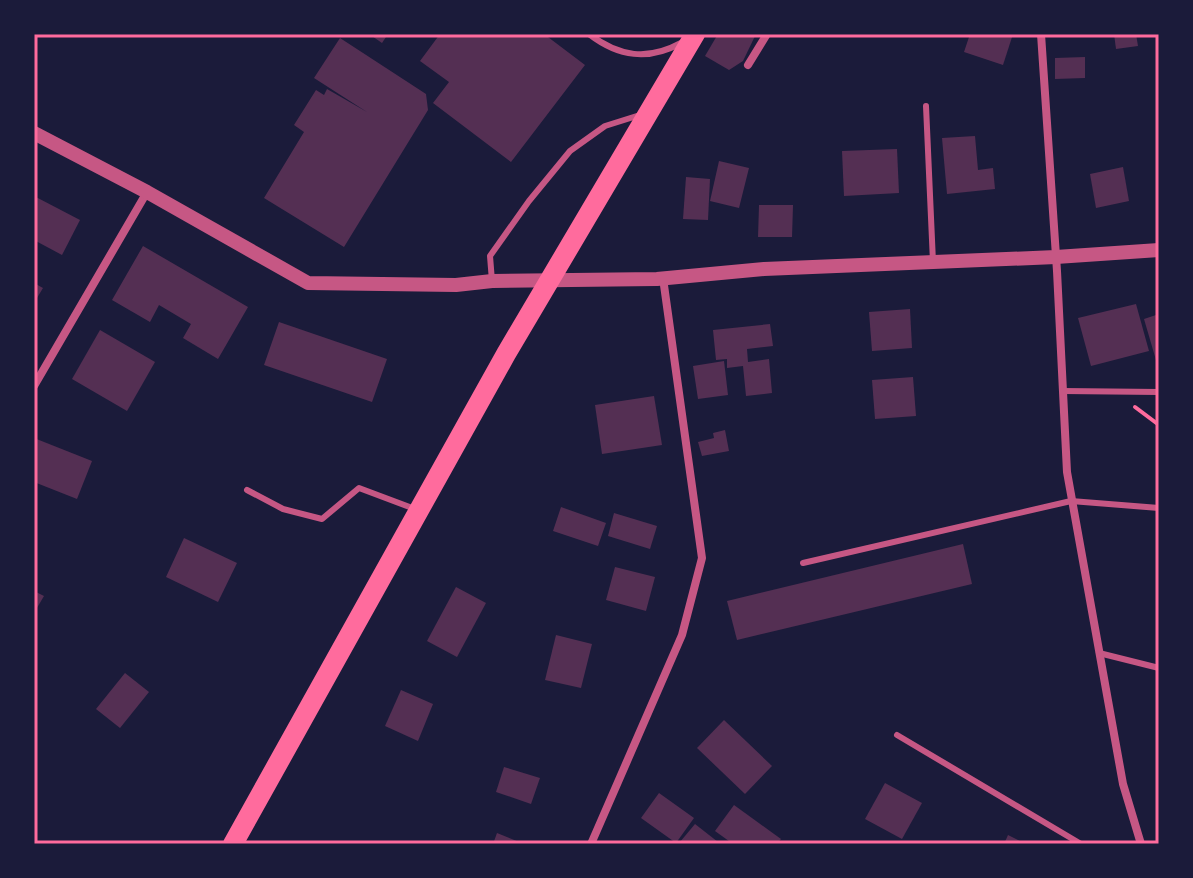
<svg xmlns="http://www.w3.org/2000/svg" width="1193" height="878" viewBox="0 0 1193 878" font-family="'Open Sans',sans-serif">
	<rect width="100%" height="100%" fill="#1b1b3a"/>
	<g fill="#542f53">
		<path d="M369 34H388L382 43Z"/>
		<path d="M440 34H544L585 65 511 162 433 103 449 82 420 61Z"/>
		<path d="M718 34H756L743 61 729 70 705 56Z"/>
		<path d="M970 34H1013L1003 65 964 52Z"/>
		<path d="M1114 34H1136L1138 46 1116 49Z"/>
		<path d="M340 38 426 94 428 110 344 247 264 198 304 132 294 125 316 90 324 95 327 89 367 112 314 78Z"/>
		<path d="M1085 57V78L1055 79V58Z"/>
		<path d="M975 136 978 170 993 168 995 189 947 194 942 138Z"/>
		<path d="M897 149 899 193 844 196 842 151Z"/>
		<path d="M719 161 749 168 739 208 710 201Z"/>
		<path d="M1123 167 1129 201 1096 208 1090 174Z"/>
		<path d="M686 177 710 179 708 220 683 219Z"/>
		<path d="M34 196 80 220 62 255 34 240Z"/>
		<path d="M759 205H793L792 237H758Z"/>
		<path d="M143 246 248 307 218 359 183 338 191 324 159 305 150 322 112 300Z"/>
		<path d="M34 283 43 288 34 303Z"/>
		<path d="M1136 304 1149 351 1091 366 1078 318Z"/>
		<path d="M910 309 912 348 872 351 869 312Z"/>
		<path d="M1159 314V367H1158L1144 319Z"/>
		<path d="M279 322 387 359 372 402 264 365Z"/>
		<path d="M770 324 773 346 747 349 748 362 769 359 772 393 746 396 743 366 727 368V359L716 360 713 330Z"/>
		<path d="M100 330 155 362 127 411 72 379Z"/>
		<path d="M724 361 728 395 698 399 693 366Z"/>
		<path d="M913 377 916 416 875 419 872 380Z"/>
		<path d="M654 396 662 445 602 454 595 405Z"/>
		<path d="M725 430 729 451 702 456 698 442 714 438 713 433Z"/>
		<path d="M34 438 92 461 77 499 34 482Z"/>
		<path d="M561 507 606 523 598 546 553 531Z"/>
		<path d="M614 513 657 526 650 549 608 536Z"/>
		<path d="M184 538 237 563 218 602 166 577Z"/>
		<path d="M963 544 972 584 737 640 727 601Z"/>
		<path d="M615 567 655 577 646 611 606 600Z"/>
		<path d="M456 587 486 603 457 657 427 641Z"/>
		<path d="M34 591 44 596 34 613Z"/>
		<path d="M556 635 592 644 581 688 545 680Z"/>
		<path d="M125 673 149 692 120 728 96 709Z"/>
		<path d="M401 690 433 704 418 741 385 726Z"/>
		<path d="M724 720 772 766 745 794 697 748Z"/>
		<path d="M504 767 540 778 531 804 496 792Z"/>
		<path d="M885 783 922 803 902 839 865 819Z"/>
		<path d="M659 793 694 818 676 843 641 818Z"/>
		<path d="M734 805 781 839 777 844H733L715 831Z"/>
		<path d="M695 824 718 842 716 844 680 842Z"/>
		<path d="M497 833 524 844H493Z"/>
		<path d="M1008 835 1026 844H1004Z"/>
	</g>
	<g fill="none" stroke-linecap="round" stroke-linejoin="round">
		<path stroke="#ff6b9d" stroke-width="4" d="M1135 407 1159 425"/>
		<g stroke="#c65784" stroke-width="6">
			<path d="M589 34C619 57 648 61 681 43"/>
			<path d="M926 106 933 262"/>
			<path d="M492 281 490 256 529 201 570 151 605 126 640 115"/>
			<path d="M1063 391 1159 392"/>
			<path d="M247 490 283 509 322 519 359 488 415 509"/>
			<path d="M803 563 1071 501 1159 508"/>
			<path d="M1099 653 1159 668"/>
			<path d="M897 735 1081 844"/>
		</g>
		<g stroke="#c65784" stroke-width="8">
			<path d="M1041 34 1057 271 1067 472 1123 784 1141 844"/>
			<path d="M748 65 767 34"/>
			<path d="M34 386 147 192"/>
			<path d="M591 844 682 635 702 558 663 278"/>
		</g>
		<path stroke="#c65784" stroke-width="14" d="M34 133 147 192 308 283 456 285 492 281 657 279 764 269 1056 257 1159 250"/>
		<path stroke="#ff6b9d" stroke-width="20" d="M233 844 506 354 695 34"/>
	</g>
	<rect width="1193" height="878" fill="none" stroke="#1b1b3a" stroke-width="72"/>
	<rect x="36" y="36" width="1121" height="806" fill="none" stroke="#ff6b9d" stroke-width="3"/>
</svg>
